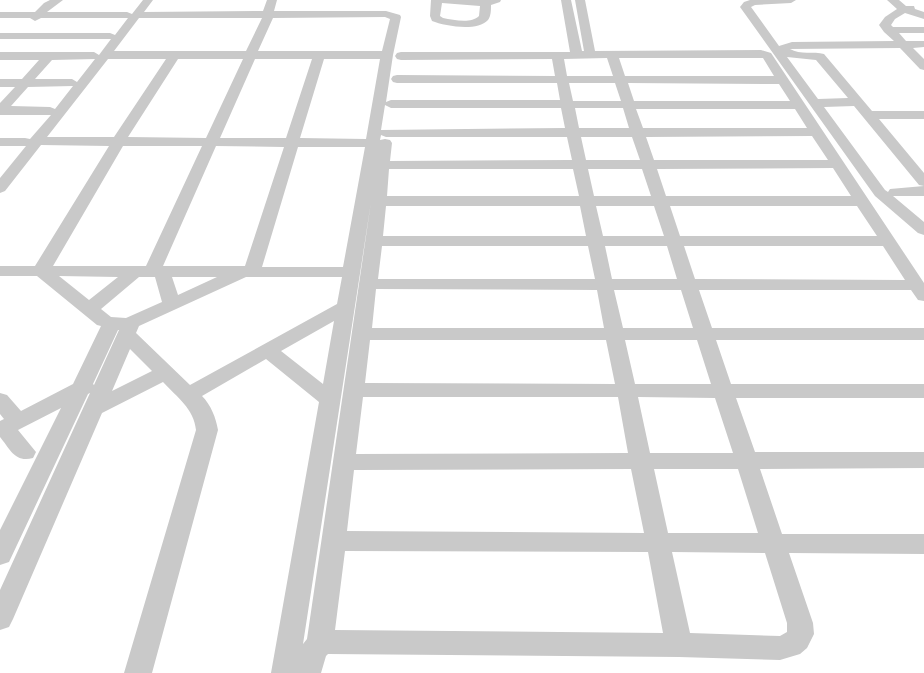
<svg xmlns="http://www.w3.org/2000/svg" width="924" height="673" viewBox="0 0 924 673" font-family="Arial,sans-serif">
	<rect width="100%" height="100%" fill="#fff"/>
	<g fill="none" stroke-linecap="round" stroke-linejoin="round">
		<g fill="#c9c9c9" fill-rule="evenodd">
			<path d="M50 0H63L47 12H127L132 14 143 0H153L144 12 263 11 267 0H277L274 11H386L400 15 401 17 393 55 386 102 391 100H560L557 83H397L393 82 391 79 393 76 397 75 555 76 552 59 401 60 397 59 395 56 397 53 401 52H570L561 0H571L582 51H584L575 0H585L595 51 761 50 771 53 924 283V301L918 300 911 290H699L712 328H924V340H716L731 384H924V398H736L755 452H924V468L760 469 782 534H924V554L789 553 813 623 814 634 807 648 800 654 780 660 679 657 328 654 326 656 321 673H271L319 402 266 359 202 396C211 405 216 418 218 430L152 673H124L196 430C194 409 177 397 163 382L102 413 13 619 9 627 0 630V590L90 393 88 394 9 562 0 565V530L61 408 18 430 36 452 33 458C15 463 10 449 0 437V421L4 419 0 414V393L7 395 21 411 73 384 101 326 97 325 37 276H0V266H35L109 146 41 145 5 191 0 193V178L26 146H0V138H25L30 139 51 115H0V103L15 87H0V79H22L39 60H0V52H94L99 55 111 39H0V33H110L115 35 128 18H41L35 21 30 18H0V12H35L44 3ZM385 17 390 19 382 51H258L273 18ZM139 18H262L246 51H114ZM607 58 613 76H567L564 59ZM619 58H763L774 76H625ZM95 59 77 82 72 79H35L52 60ZM108 59H166L114 137H47ZM178 59H243L206 138 128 137ZM255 59H312L286 138H220ZM324 59H380L366 139 300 138ZM569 83H615L621 101H573ZM628 83 779 84 790 101H634ZM73 86 55 109 50 107 11 106 28 87ZM385 105 391 108H561L565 128 381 130ZM575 108H623L629 128H579ZM636 109H795L807 128H643ZM381 135 386 137H567L572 160 390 161 392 143 390 140 385 139 380 140ZM812 136 828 160H654L646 137ZM581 137H632L640 160H586ZM123 146H202L146 266H53ZM216 146 284 147 245 266H163ZM298 147H365L343 267H262ZM833 168 851 196H666L657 169ZM389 169H573L579 196H387ZM588 169H642L651 196H594ZM371 202 307 639 303 644ZM386 206H580L586 236H383ZM596 206H654L664 236H603ZM670 206H857L877 236H680ZM382 246H588L595 279H378ZM605 246H667L677 279H612ZM684 246H883L905 280 695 279ZM59 276 118 277 89 300ZM139 277H155L162 302 126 318 111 317 101 309ZM172 277H217L178 295ZM246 277H342L337 304 190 385 136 333 139 326ZM376 289 597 290 604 328H372ZM614 290H681L693 328H623ZM334 321 323 384 281 351ZM118 330H119L94 385 93 384ZM370 340H606L615 384 365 383ZM625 340H697L711 384H635ZM130 349 152 371 112 391ZM363 397H618L628 453 356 454ZM638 397 715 398 733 453H650ZM631 469 644 533 347 531 354 470ZM654 469H738L758 533H668ZM345 551 648 552 663 633 335 630ZM672 552 765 553 787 623V632L780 636 690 633Z"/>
			<path d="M431 0H501L500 2 491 5C491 10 491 16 488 20 477 32 445 26 432 21L430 16ZM442 3 480 6 479 16C471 24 454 20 443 18L440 16Z"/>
			<path d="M750 0H796L791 3 755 5 751 7 779 46 792 42 894 41 884 32 879 25 885 17 897 9 887 0H899L906 6H914L915 9 924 12V19L905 13 895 19 891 25 893 27H924V33H899L906 41H924V47L913 48 924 59V70L920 69 900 48 790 49C800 55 814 51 824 54L872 111H924V119H879L924 173V196H893L924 222V235L918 233 875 196 740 7 744 2ZM787 57 816 60 848 98 818 99ZM854 106 919 185 924 186 890 189 888 192 885 190 824 107Z"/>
		</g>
	</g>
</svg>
